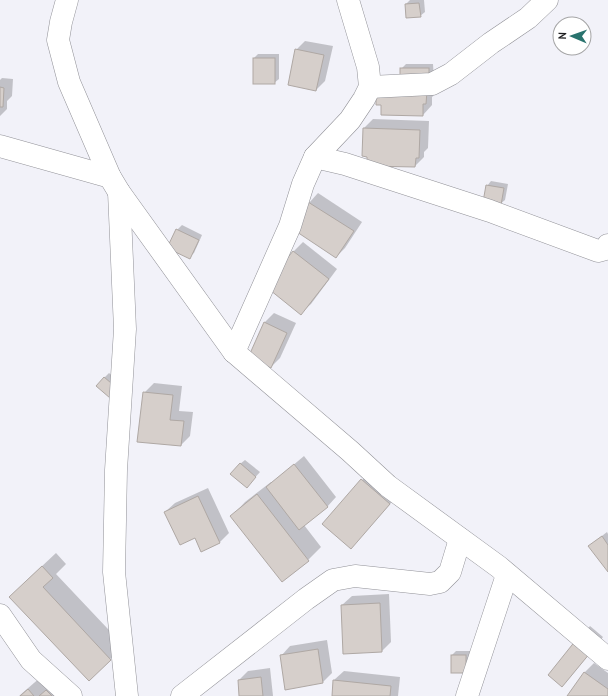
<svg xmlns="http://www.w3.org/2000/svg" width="608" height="696" viewBox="0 0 608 696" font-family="'PT Sans',sans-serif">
	<rect width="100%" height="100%" fill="#f2f2f9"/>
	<g fill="#0003">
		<path d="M410 0H424L425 12 420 16 406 4Z"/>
		<path d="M305 41 333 46 325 81 316 90 296 50Z"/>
		<path d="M258 54H279V79L274 83 254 58Z"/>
		<path d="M406 64H433L435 94 432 97V105L423 115 401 81V69Z"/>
		<path d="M2 78 13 79 12 96 7 101V109L0 116V80Z"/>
		<path d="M373 119 429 121 428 148 424 152V157L415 166 368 156 364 128Z"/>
		<path d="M491 181 508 184 505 200 500 204 487 186Z"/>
		<path d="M318 193 362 222 345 248 336 257 292 228 309 203Z"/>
		<path d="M182 225 202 235 194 253 189 257 177 230Z"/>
		<path d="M303 242 337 269 311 304 301 313 266 286 294 251Z"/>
		<path d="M274 313 296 323 280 358 271 367 249 357 265 322Z"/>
		<path d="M109 373 122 384 97 386 105 377Z"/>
		<path d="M154 383 182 386 179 411 193 412 190 436 181 445 144 393Z"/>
		<path d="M304 456 336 497 327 507 304 525 321 547 308 560 232 516 245 502 271 482 272 483Z"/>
		<path d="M245 460 260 472 251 482 240 464Z"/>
		<path d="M371 470 399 494 351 548 324 524Z"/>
		<path d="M208 488 229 533 220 542 195 537 165 512 175 503Z"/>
		<path d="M607 532 608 534V571L594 542Z"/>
		<path d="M56 553 66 564 56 574 124 646 89 679 24 583Z"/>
		<path d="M389 594 391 642 382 651 342 605 352 596Z"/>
		<path d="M590 626 603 637 571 676 562 685 581 636Z"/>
		<path d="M327 640 332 673 323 682 281 656 290 646Z"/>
		<path d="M456 651H470V667L452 655Z"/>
		<path d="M594 663 608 673V696H568L585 672Z"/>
		<path d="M270 668 273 696H240L239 680 248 671Z"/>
		<path d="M344 671 400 677 398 696H333L334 680Z"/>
		<path d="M42 676 76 696H19Z"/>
	</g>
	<g fill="#d6cfcb" stroke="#afa8a4">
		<path d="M419 3 421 17 406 18 405 4Z"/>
		<path d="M295 49 324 55 316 91 288 85Z"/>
		<rect x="253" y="58" width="22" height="26"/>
		<rect x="400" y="68" width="29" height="13"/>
		<path d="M0 87 4 88 3 107H0Z"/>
		<path d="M376 90 427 91 426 104H423V116L381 115V105H376Z"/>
		<path d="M363 128 420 130 419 158H416L415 167 367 166V157L362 156Z"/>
		<path d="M486 185 504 188 501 205 483 202Z"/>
		<path d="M308 202 354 231 336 258 291 228Z"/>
		<path d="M176 229 199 240 190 259 167 248Z"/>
		<path d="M293 251 329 279 301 315 265 286Z"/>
		<path d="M264 322 287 333 271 368 248 358Z"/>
		<path d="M104 377 118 389 110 398 96 386Z"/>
		<path d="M143 392 173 395 170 420 184 421 181 446 137 442Z"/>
		<path d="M240 463 256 477 247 488 230 474Z"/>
		<path d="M294 464 328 507 299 530 266 487Z"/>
		<path d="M361 479 390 504 351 549 322 524Z"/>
		<path d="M257 494 309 561 282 582 230 516Z"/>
		<path d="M198 496 220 543 201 552 195 538 180 545 164 512Z"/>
		<path d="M602 536 608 545V572L588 546Z"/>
		<path d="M42 566 53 578 43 587 111 660 89 681 9 597Z"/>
		<path d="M380 603 382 652 343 654 341 605Z"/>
		<path d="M580 635 595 647 562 687 548 675Z"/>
		<path d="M318 649 323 683 285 690 280 655Z"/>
		<rect x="451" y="655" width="15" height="18"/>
		<path d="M584 672 608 689V696H567Z"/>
		<path d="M261 677 263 696H239L238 680Z"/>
		<path d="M333 680 391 686 390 696H332Z"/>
		<path d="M28 689 34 696H20Z"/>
		<path d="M46 690 52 696H39Z"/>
	</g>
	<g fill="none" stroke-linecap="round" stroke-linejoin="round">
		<defs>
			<g id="street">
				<path d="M67 0 61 22 58 40 69 82 110 177 119 192 234 352 350 451 388 486 499 567 608 659"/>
				<path d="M370 87 432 84 451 74 491 43 528 18 547 0"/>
				<path d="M0 146 110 177"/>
				<path d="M315 157 345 164 490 211 598 251 606 249 608 245"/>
				<path d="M119 192 125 329 116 470 114 572 127 696"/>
				<path d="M234 352 290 226 303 184 315 157 350 120 364 99 370 87 368 67 348 0"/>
				<path d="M0 615 31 660 71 696"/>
				<path d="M182 696 306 599 333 580 355 576 430 584 440 582 450 572 460 539"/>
				<path d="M467 696 507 575"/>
			</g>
		</defs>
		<use href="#street" stroke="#929298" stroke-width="23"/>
		<use href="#street" stroke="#fff" stroke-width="22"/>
	</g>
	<g transform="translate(572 36) rotate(272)"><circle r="19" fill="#ffffff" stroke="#a5a5a6"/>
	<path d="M0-3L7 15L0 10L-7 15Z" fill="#29736e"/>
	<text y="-6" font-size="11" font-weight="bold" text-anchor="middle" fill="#1f1f21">N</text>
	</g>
</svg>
